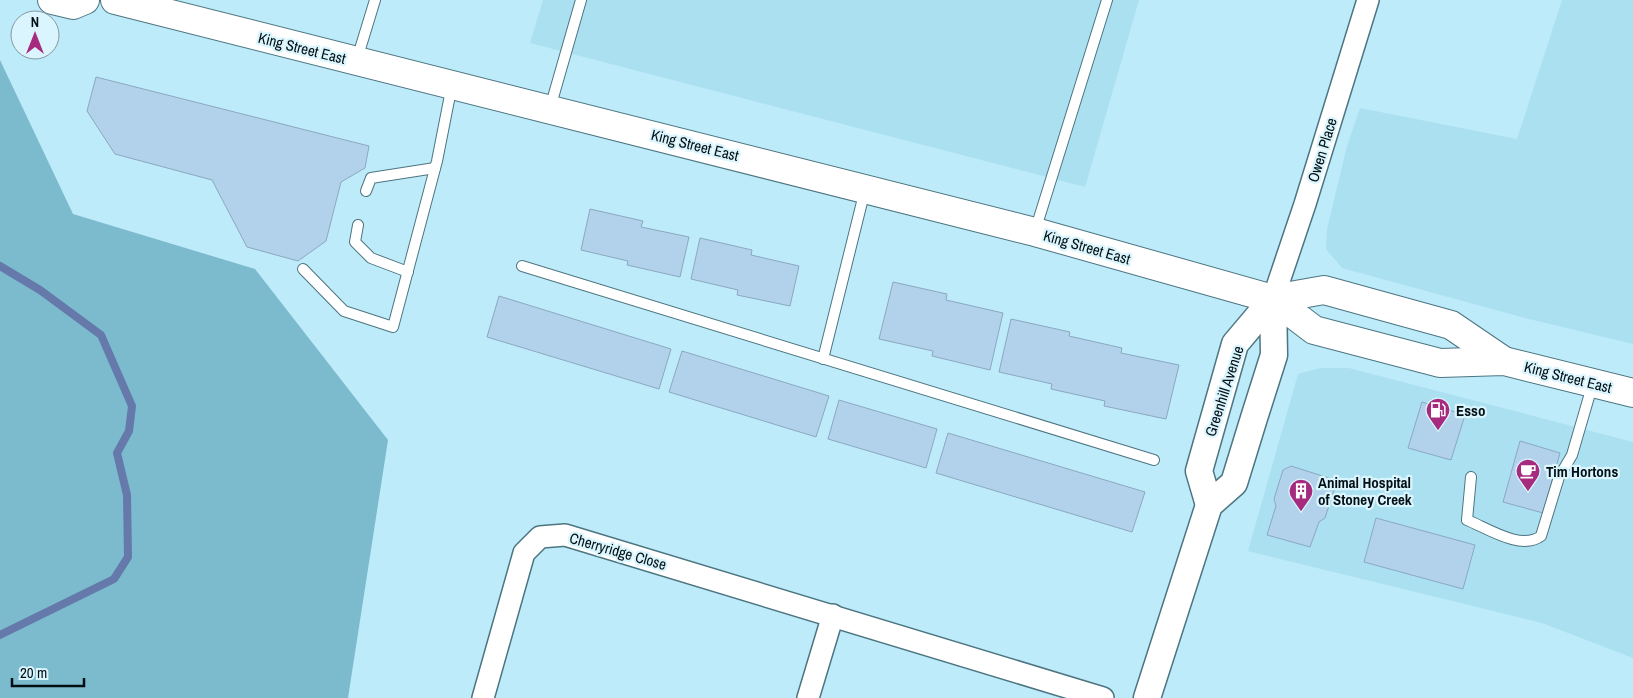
<svg xmlns="http://www.w3.org/2000/svg" width="1633" height="698" viewBox="0 0 1633 698" font-family="'Archivo Narrow',sans-serif">
	<rect width="100%" height="100%" fill="#beebf9"/>
	<g fill="#abe0f1">
		<path d="M543 0H1139L1085 187 530 43Z"/>
		<path d="M1562 0H1633V344L1529 319 1342 268 1326 249 1327 229 1347 146 1360 108 1517 139Z"/>
		<path d="M1320 368H1349L1633 442V658L1542 623 1248 551 1298 374Z"/>
	</g>
	<path fill="#7cbacd" d="M0 60 73 214 255 269 388 440 348 698H0Z"/>
	<g fill="none" stroke-linecap="round" stroke-linejoin="round">
		<path stroke="#657aaa" stroke-width="8" d="M0 266 40 290 101 335 132 406 129 431 117 453 127 495 128 557 114 579 0 635"/>
	</g>
	<g fill="#b2d2ec" stroke="#8aa8c1">
		<path d="M96 77 369 146 365 168 341 182 326 241 298 261 247 247 212 180 115 154 87 111Z"/>
		<path d="M590 209 643 221 641 227 689 237 680 277 627 265 628 261 581 250Z"/>
		<path d="M700 238 752 250 751 255 799 266 790 306 737 295 738 290 691 279Z"/>
		<path d="M893 282 947 294 946 300 1003 313 990 370 932 356 933 351 879 339Z"/>
		<path d="M499 296 671 349 659 389 487 337Z"/>
		<path d="M1011 319 1070 332 1069 336 1122 348 1121 353 1179 365 1166 419 1104 406 1105 401 1051 389 1052 384 999 372Z"/>
		<path d="M682 351 829 396 816 437 669 392Z"/>
		<path d="M839 400 937 429 926 468 828 439Z"/>
		<path d="M1422 402 1465 415 1451 460 1408 448Z"/>
		<path d="M948 433 1145 492 1132 532 936 473Z"/>
		<path d="M1520 441 1560 453 1543 513 1503 502Z"/>
		<path d="M1291 466 1332 479 1335 487 1325 518 1319 522 1310 547 1267 535 1276 506 1274 499 1283 470Z"/>
		<path d="M1376 518 1475 545 1463 589 1364 562Z"/>
	</g>
	<g fill="none" stroke-linecap="round" stroke-linejoin="round">
		<defs>
			<g id="service">
				<path d="M357 59 375 0"/>
				<path d="M550 108 581 0"/>
				<path d="M366 191 371 178 435 168"/>
				<path d="M358 225 355 242 371 258 408 272"/>
				<path d="M1035 231 1107 0"/>
				<path d="M522 266 1154 460"/>
				<path d="M303 269 344 311 393 327 437 161 452 85"/>
				<path d="M823 359 865 190"/>
				<path d="M1471 477 1467 520C1487 528 1521 551 1541 536L1559 477 1572 455 1593 383"/>
			</g>
			<g id="minor">
				<path d="M1273 299 1305 204 1368 0"/>
				<path d="M483 698 524 553 540 537 565 535 1103 698"/>
				<path d="M808 698 833 615"/>
			</g>
			<g id="tertiary">
				<path d="M1209 505 1199 471 1235 344 1273 299"/>
				<path d="M1147 698 1209 505 1234 483 1254 418 1274 355 1273 299"/>
			</g>
			<g id="secondary">
				<path d="M52 0 73 5 85 0"/>
				<path d="M115 0 1035 232 1273 299 1314 330 1440 363 1504 361 1633 393"/>
				<path d="M1273 299 1324 290 1451 325 1504 361"/>
			</g>
		</defs>
		<use href="#service" stroke="#4c7581" stroke-width="12"/>
		<use href="#minor" stroke="#4c7581" stroke-width="24"/>
		<use href="#tertiary" stroke="#4c7581" stroke-width="29"/>
		<use href="#secondary" stroke="#4c7581" stroke-width="30"/>
		<use href="#service" stroke="#fff" stroke-width="10"/>
		<use href="#minor" stroke="#fff" stroke-width="21"/>
		<use href="#tertiary" stroke="#fff" stroke-width="26"/>
		<use href="#secondary" stroke="#fff" stroke-width="28"/>
	</g>
	<defs>
		<symbol id="fuel-pin" viewBox="-11 -11 22 30"><path d="M0 17L-7.5 6A9.5 9.5 0 1 1 7.5 6Z" fill="#a62b7f" stroke="#daf5fd"/><path d="M-5.5-6h7V0h2V4h1.3V-2.5L3-4.5l.8-.8L6-3V5H2.5V1h-1V6h-7ZM-4.2-4.7v3.2H.2V-4.7Z" fill="#fff"/></symbol>
		<symbol id="cafe-pin" viewBox="-11 -11 22 30"><path d="M0 17L-7.5 6A9.5 9.5 0 1 1 7.5 6Z" fill="#a62b7f" stroke="#daf5fd"/><path d="M-5.5-4.5H6V0H3Q3 3.5 0 3.5H-2.5Q-5.5 3.5-5.5 0ZM3-3.2v2h1.7v-2ZM-6 4.5H4V6H-6Z" fill="#fff"/></symbol>
		<symbol id="building-pin" viewBox="-11 -11 22 30"><path d="M0 17L-7.5 6A9.5 9.5 0 1 1 7.5 6Z" fill="#a62b7f" stroke="#daf5fd"/><path d="M-4-6H4V6H1V3H-1V6H-4ZM-2.5-4.3h1.7v1.8h-1.7ZM.8-4.3h1.7v1.8H.8ZM-2.5-1h1.7V.8h-1.7ZM.8-1h1.7V.8H.8Z" fill="#fff"/></symbol>
	</defs>
	<g fill-rule="evenodd">
		<use href="#fuel-pin" x="1424" y="396" width="28" height="38"/>
		<use href="#cafe-pin" x="1514" y="457" width="28" height="38"/>
		<use href="#building-pin" x="1287" y="477" width="28" height="38"/>
	</g>
	<g text-anchor="middle" dominant-baseline="central" stroke-width="4.5" stroke-linejoin="round" paint-order="stroke">
		<g font-size="15" fill="#021015" stroke="#daf5fd">
			<text transform="translate(302 48) rotate(14)">King Street East</text>
			<text transform="translate(695 145) rotate(14)">King Street East</text>
			<text transform="translate(1322 150) rotate(-73)">Owen Place</text>
			<text transform="translate(1087 247) rotate(16)">King Street East</text>
			<text transform="translate(1568 377) rotate(14)">King Street East</text>
			<text transform="translate(1224 391) rotate(-72)">Greenhill Avenue</text>
			<text transform="translate(618 551) rotate(16)">Cherryridge Close</text>
		</g>
		<g font-size="15" font-weight="bold" fill="#021015" stroke="#daf5fd" text-anchor="start">
			<text x="1456" y="410">Esso</text>
			<text x="1546" y="471">Tim Hortons</text>
			<text x="1318" y="482">Animal Hospital<tspan x="1318" dy="17">of Stoney Creek</tspan></text>
		</g>
	</g>
	<g transform="translate(35 35)"><circle r="24" fill="#daf5fd" stroke="#8499a0"/>
	<path d="M0-4L9 19L0 12L-9 19Z" fill="#a62b7f"/>
	<text y="-8" font-size="14" font-weight="bold" text-anchor="middle" fill="#021015">N</text>
	</g>
	<path d="M12 678v8h72v-8" fill="none" stroke="#021015" stroke-width="2.5"/>
	<text x="20" y="678" font-size="15" fill="#021015" stroke="#daf5fd" stroke-width="4" paint-order="stroke">20 m</text>
</svg>
